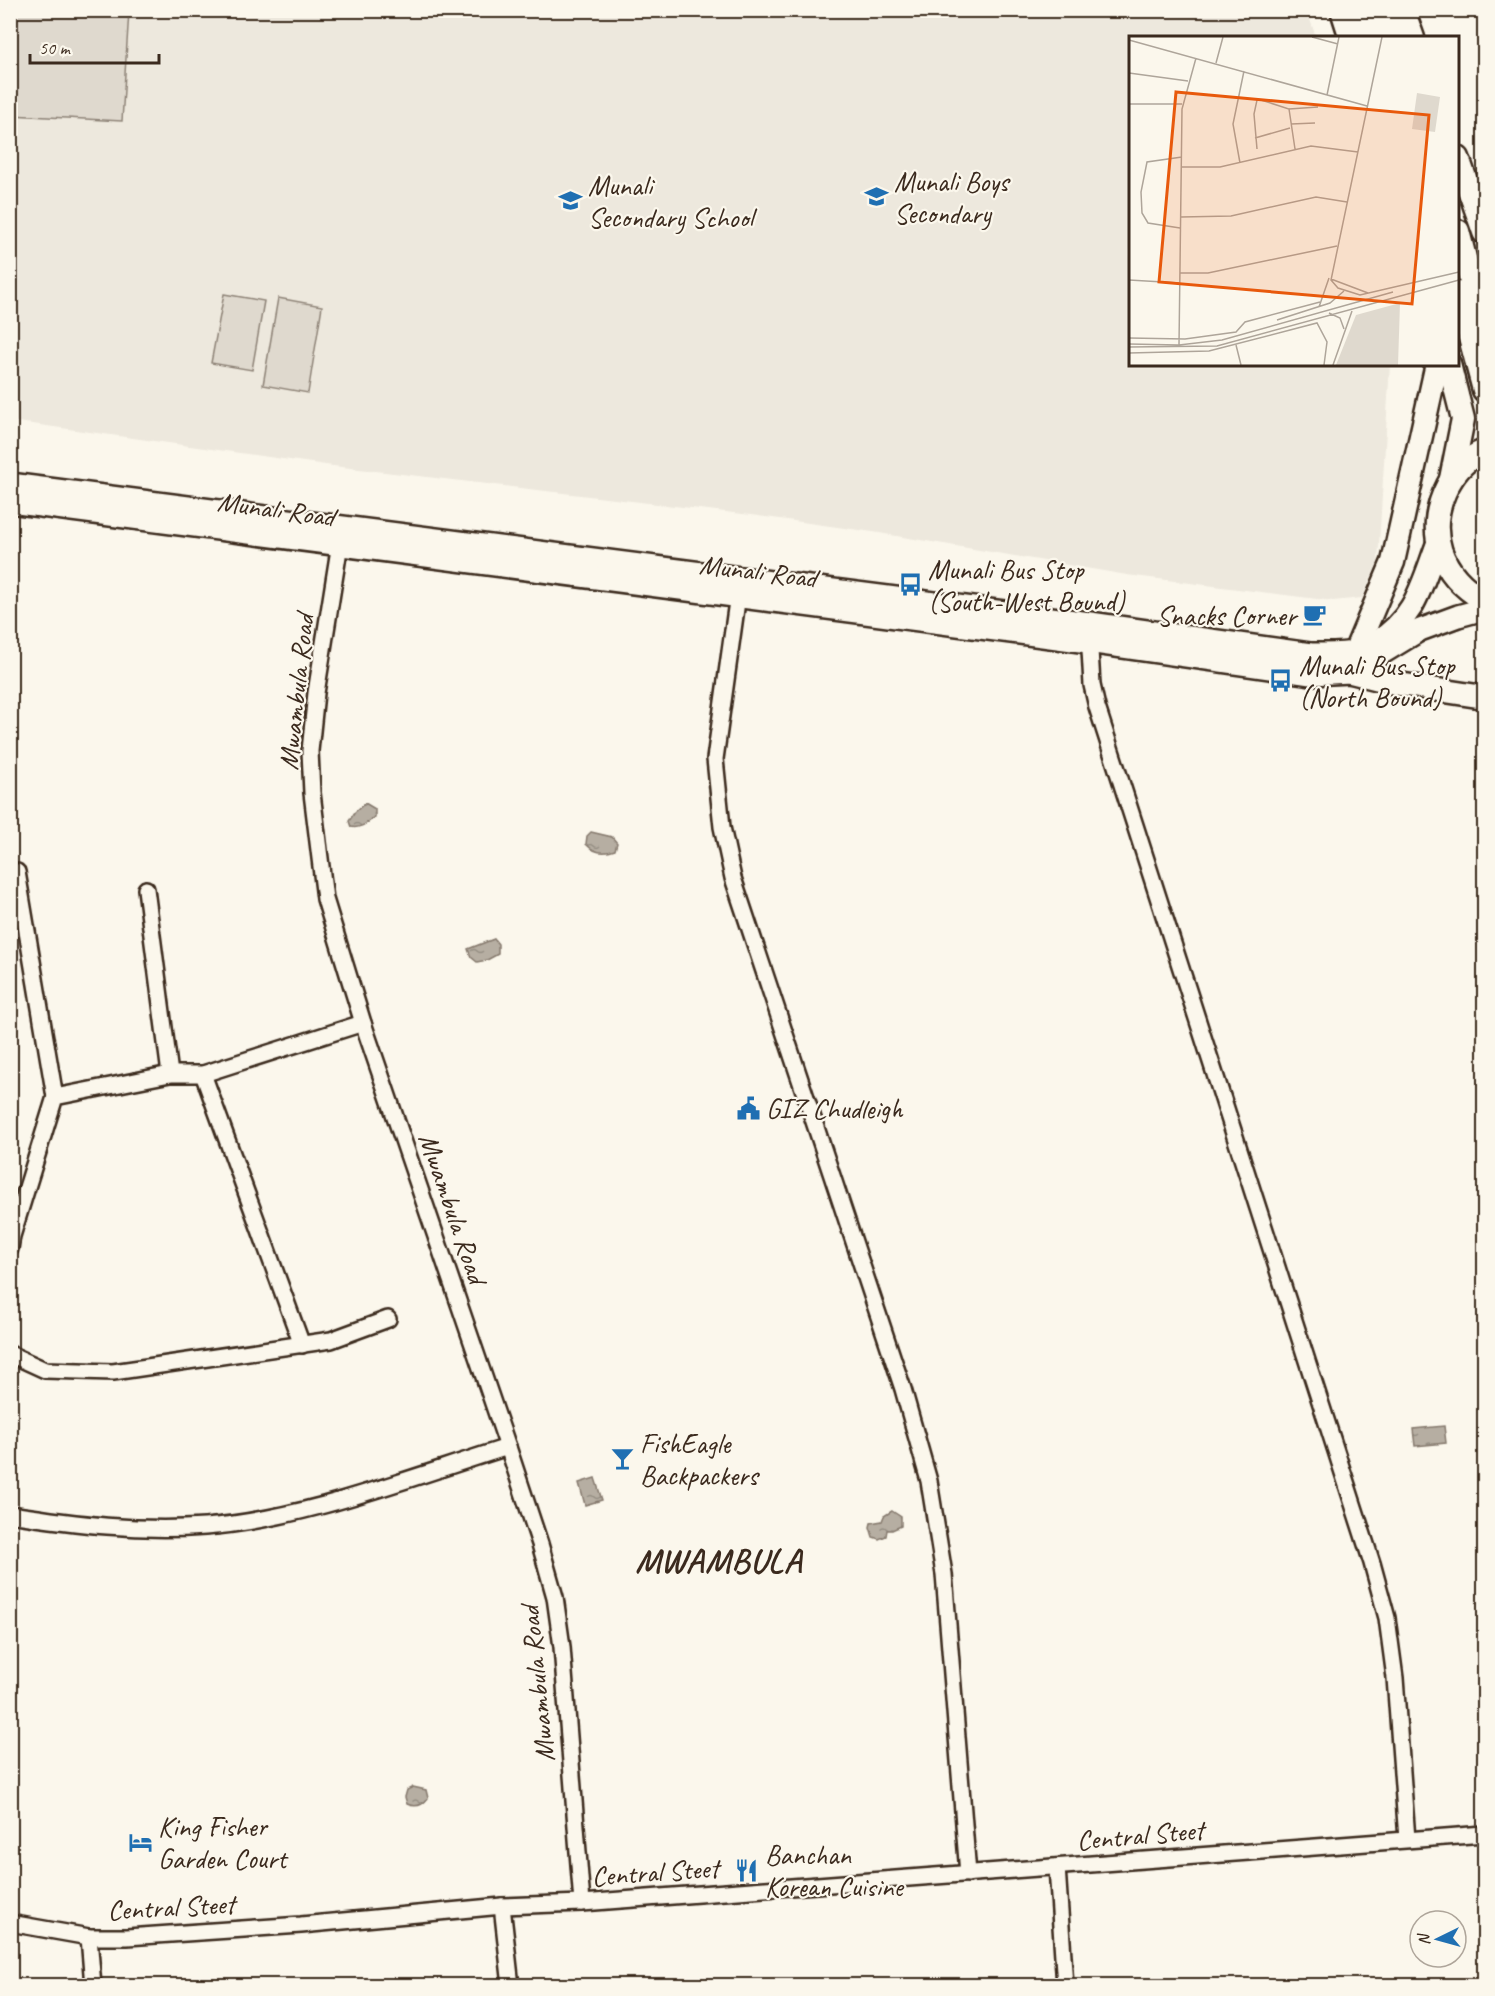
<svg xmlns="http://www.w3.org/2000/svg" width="1495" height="1996" viewBox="0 0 1495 1996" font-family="Caveat,sans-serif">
	<defs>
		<pattern id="water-ripples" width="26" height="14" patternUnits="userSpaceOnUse" patternTransform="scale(1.5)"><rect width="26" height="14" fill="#b6aea2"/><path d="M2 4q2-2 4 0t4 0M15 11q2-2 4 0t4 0" fill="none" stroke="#958e83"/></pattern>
	</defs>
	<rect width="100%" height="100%" fill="#fbf7ec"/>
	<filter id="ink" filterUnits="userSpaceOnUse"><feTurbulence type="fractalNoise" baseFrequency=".0167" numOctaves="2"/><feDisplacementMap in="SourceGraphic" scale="12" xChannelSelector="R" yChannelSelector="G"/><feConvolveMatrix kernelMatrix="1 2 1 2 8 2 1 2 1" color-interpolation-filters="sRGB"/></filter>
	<g filter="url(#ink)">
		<path fill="#ede8dd" d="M11 10 1307 11 1316 37 1130 38V364L1390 365 1378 561 1362 598 1333 601 1127 575 873 532 751 515 333 466 11 421Z"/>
		<g fill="#dfd9ce" stroke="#8d8276" stroke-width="1.5">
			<path d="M10 11H129L122 121 11 115Z"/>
			<path d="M224 294 264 301 252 370 211 363Z"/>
			<path d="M278 298 322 306 308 393 263 385Z"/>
		</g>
		<g fill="url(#water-ripples)" stroke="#85796d" stroke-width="1.5">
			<path d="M365 803 375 809V817C367 823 361 829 351 827L349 821 355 812Z"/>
			<path d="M591 832 612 837 617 843 615 850C604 854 594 853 586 844L587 836Z"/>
			<path d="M494 939 498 944V954L487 960 477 962 471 957 468 949Z"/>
			<path d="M1444 1426 1446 1443 1415 1446 1413 1429Z"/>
			<path d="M595 1478 602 1500 585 1505 579 1483Z"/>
			<path d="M892 1511 901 1517V1526L892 1530H887L886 1536 879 1539 873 1537 870 1527 871 1523 882 1521 884 1516Z"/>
			<path d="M413 1787 426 1790 428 1798C423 1805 416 1808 407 1804L405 1797 407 1790Z"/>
		</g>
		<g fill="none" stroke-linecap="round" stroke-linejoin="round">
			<defs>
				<g id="street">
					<path d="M341 537 316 693 310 751 312 793 325 899 363 1023 508 1447 540 1544 555 1597 562 1647 582 1903"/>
					<path d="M739 587 715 759 722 827 733 878 903 1389 929 1481 944 1574 968 1874"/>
					<path d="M1089 632 1092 685 1097 707 1372 1563 1387 1618 1395 1678 1407 1839"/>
					<path d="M17 872 55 1097"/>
					<path d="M146 889 170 1074"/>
					<path d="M203 1074 302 1345"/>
					<path d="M10 1249 12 1236 55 1097 170 1074H203L363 1023"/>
					<path d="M10 1354 45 1370 113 1372 331 1340 388 1319"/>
					<path d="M10 1514C75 1524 139 1532 205 1527 306 1519 411 1477 508 1447"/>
					<path d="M1057 1867 1065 1986"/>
					<path d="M502 1906 511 1986"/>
					<path d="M10 1923 89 1937H127L301 1925 502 1906 582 1903 1484 1834"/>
					<path d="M89 1937 93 1986"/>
				</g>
				<g id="secondary">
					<path d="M10 484 1090 623 1311 654C1327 654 1343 655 1358 651 1364 650 1369 646 1375 643 1416 618 1422 584 1438 542"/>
					<path d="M10 502 1088 642 1311 674 1351 672 1420 630 1458 616 1484 609"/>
				</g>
				<g id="primary">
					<path d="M1342 10 1351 38"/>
					<path d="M1364 10 1373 38"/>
					<path d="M1384 10 1394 38"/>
					<path d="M1403 10 1413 38"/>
					<path d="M1458 158 1484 232"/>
					<path d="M1458 231 1484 332"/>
					<path d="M1458 293 1484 390"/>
					<path d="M1449 364 1463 419 1451 479"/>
					<path d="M1484 451C1469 457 1456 470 1448 485 1424 531 1440 575 1484 600"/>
					<path d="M1355 652 1393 562 1437 364"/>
					<path d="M1351 672 1399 684 1484 697"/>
				</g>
			</defs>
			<use href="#street" stroke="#3b2a1e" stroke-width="20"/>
			<use href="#secondary" stroke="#3b2a1e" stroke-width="26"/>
			<use href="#primary" stroke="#3b2a1e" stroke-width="27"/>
			<use href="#street" stroke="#fbf7ec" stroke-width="15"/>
			<use href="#secondary" stroke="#fbf7ec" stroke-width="21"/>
			<use href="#primary" stroke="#fbf7ec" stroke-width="22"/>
		</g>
	</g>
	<defs>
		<symbol id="school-bare" viewBox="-9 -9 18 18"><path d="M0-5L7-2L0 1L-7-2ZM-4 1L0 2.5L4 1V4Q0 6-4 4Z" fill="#1f6fb2" stroke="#fbf7ec" stroke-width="2.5" paint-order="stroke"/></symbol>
		<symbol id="bus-bare" viewBox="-9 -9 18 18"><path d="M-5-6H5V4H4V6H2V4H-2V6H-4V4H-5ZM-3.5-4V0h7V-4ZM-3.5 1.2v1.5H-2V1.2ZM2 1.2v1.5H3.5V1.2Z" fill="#1f6fb2" stroke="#fbf7ec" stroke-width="2.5" paint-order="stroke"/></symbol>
		<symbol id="cafe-bare" viewBox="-9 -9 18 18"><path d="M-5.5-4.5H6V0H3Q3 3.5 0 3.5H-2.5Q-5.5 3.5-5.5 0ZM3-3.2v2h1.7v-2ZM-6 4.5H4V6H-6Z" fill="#1f6fb2" stroke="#fbf7ec" stroke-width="2.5" paint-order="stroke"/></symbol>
		<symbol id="civic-bare" viewBox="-9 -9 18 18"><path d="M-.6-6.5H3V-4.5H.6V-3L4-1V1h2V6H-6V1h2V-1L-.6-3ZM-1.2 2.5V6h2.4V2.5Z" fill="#1f6fb2" stroke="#fbf7ec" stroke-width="2.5" paint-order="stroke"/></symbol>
		<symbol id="bar-bare" viewBox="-9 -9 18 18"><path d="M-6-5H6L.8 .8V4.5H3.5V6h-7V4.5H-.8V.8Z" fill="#1f6fb2" stroke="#fbf7ec" stroke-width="2.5" paint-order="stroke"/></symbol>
		<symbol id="hotel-bare" viewBox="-9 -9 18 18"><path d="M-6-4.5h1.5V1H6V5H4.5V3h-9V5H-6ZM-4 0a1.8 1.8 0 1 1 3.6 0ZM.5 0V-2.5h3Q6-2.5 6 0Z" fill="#1f6fb2" stroke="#fbf7ec" stroke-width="2.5" paint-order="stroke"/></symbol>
		<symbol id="restaurant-bare" viewBox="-9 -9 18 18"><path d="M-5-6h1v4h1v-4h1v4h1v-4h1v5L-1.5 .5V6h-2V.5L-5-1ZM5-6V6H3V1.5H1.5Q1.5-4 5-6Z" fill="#1f6fb2" stroke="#fbf7ec" stroke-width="2.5" paint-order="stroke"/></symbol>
	</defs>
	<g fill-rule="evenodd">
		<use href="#school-bare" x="860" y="180" width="33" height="33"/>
		<use href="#school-bare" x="554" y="184" width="33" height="33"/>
		<use href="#bus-bare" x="894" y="568" width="33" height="33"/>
		<use href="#cafe-bare" x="1298" y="598" width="33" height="33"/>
		<use href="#bus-bare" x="1264" y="664" width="33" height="33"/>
		<use href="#civic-bare" x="732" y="1092" width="33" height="33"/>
		<use href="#bar-bare" x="606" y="1442" width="33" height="33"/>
		<use href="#hotel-bare" x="124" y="1826" width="33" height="33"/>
		<use href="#restaurant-bare" x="730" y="1854" width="33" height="33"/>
	</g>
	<g text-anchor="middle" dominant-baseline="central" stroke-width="4.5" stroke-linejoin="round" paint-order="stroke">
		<g font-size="28" fill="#3b2a1e" stroke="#fbf7ec" text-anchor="start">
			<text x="894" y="181">Munali Boys<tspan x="894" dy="32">Secondary</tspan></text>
			<text x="588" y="185">Munali<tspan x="588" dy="32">Secondary School</tspan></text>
			<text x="928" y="569">Munali Bus Stop<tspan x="928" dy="32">(South-West Bound)</tspan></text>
			<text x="1296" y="615" text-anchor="end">Snacks Corner</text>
			<text x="1299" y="665">Munali Bus Stop<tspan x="1299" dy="32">(North Bound)</tspan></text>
			<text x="766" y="1108">GIZ Chudleigh</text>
			<text x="640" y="1443">FishEagle<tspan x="640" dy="32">Backpackers</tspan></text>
			<text x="158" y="1826">King Fisher<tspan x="158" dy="32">Garden Court</tspan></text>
			<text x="765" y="1854">Banchan<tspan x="765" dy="32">Korean Cuisine</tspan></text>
		</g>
		<g font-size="28" fill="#3b2a1e" stroke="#fbf7ec">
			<text transform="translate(276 509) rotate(8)">Munali Road</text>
			<text transform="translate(758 571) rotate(7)">Munali Road</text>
			<text transform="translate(296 692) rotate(-84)">Mwambula Road</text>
			<text transform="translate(453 1208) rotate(71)">Mwambula Road</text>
			<text transform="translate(537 1684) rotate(-96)">Mwambula Road</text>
			<text transform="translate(1140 1835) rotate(-5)">Central Steet</text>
			<text transform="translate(655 1872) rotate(-4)">Central Steet</text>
			<text transform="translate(171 1907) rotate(-3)">Central Steet</text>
		</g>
		<g font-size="34" font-weight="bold" letter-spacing="1.5" fill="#3b2a1e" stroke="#fbf7ec">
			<text x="719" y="1560">MWAMBULA</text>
		</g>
	</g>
	<g transform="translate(1129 36)">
		<rect width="330" height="330" fill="#fbf7ec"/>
		<path d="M271 267 269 329H207L227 279Z" fill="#dfd9ce"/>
		<path d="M288 57 311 61 306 96 283 93Z" fill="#dfd9ce"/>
		<path fill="none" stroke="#aea59a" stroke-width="1.5" d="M183 1 209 8M253 1 202 244 209 252 231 259 330 236M0 4 238 70M87 27 94 1M0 37 59 45M198 59 210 1M0 68H53M160 73 189 71M162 88 186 87M126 102 161 92M128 113 125 78 128 64H132L160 73 166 113M111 127 104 88 115 35M52 131H91L182 110 229 116M52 181 102 180 187 161 218 166M51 192 19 187 13 177 12 156 18 126 53 121M51 237H79L208 210M202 243 239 257M0 244 51 247M190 271 200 242M200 277 211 282 215 293M148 284 201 267 215 255M0 302 56 303 107 296 116 286 191 266M0 308 50 309 93 304 264 256M50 309 53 73 67 22M107 309 112 329M0 311 88 310 330 244M0 317 80 315 188 287 198 306 195 329M204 329 223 275"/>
		<path fill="#e8590c" fill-opacity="0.15" stroke="#e8590c" stroke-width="3" d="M47 56 300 79 283 268 30 246Z"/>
		<rect width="330" height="330" fill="none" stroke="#3b2a1e" stroke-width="3"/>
	</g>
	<rect width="1495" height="1996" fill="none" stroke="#fbf7ec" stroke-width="36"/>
	<rect x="18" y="18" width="1459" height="1960" fill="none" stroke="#3b2a1e" stroke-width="2" filter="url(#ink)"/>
	<g transform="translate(1438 1939) rotate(265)"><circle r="28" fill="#fbf7ec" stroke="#aea59a" stroke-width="1.5"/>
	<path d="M0-4.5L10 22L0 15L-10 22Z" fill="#1f6fb2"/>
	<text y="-9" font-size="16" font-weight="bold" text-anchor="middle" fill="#3b2a1e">N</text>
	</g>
	<path d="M30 54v9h129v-9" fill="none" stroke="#3b2a1e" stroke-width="3"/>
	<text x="39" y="54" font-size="18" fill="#3b2a1e" stroke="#fbf7ec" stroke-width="4.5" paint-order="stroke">50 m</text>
</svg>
